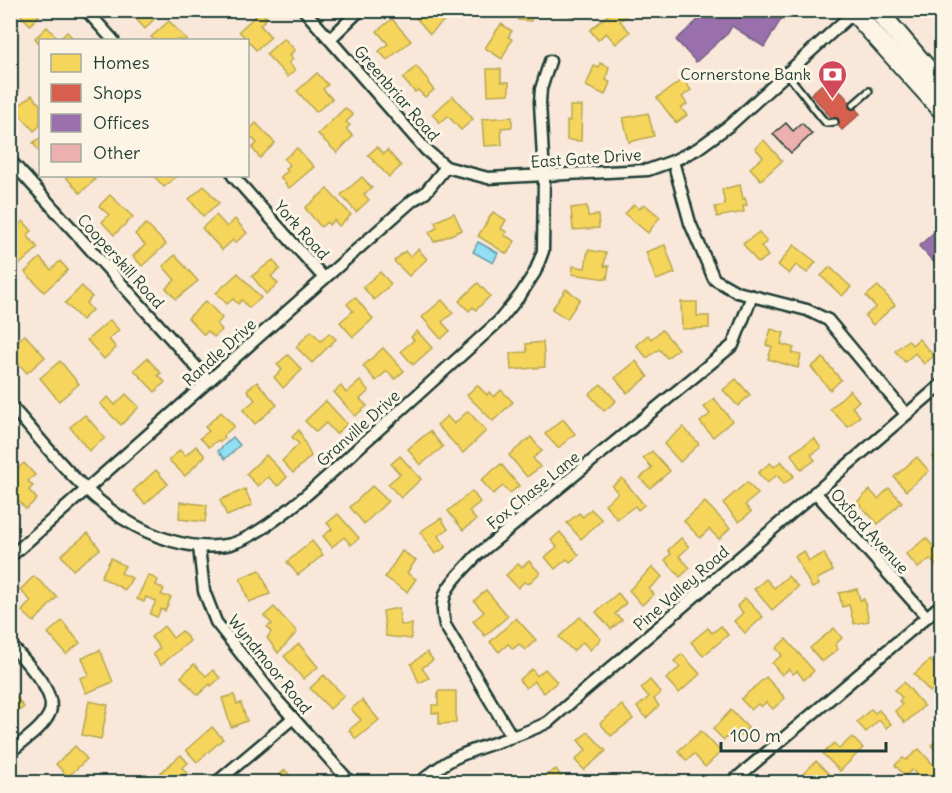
<svg xmlns="http://www.w3.org/2000/svg" width="952" height="793" viewBox="0 0 952 793" font-family="Delius,sans-serif">
	<rect width="100%" height="100%" fill="#f9e7da"/>
	<filter id="ink" filterUnits="userSpaceOnUse"><feTurbulence type="fractalNoise" baseFrequency=".0167" numOctaves="2"/><feDisplacementMap in="SourceGraphic" scale="12" xChannelSelector="R" yChannelSelector="G"/><feConvolveMatrix kernelMatrix="1 2 1 2 8 2 1 2 1" color-interpolation-filters="sRGB"/></filter>
	<g filter="url(#ink)">
		<g fill="#92def3" stroke="#649ea7" stroke-width="1.5">
			<path d="M478 242 498 253 493 263 473 252Z"/>
			<path d="M233 437 240 445 225 459 218 451Z"/>
		</g>
		<g fill="#f6d55c" stroke="#b6a750" stroke-width="1.5">
			<path d="M16 10H34L39 16 30 25Z"/>
			<path d="M144 10H162L145 29 136 19Z"/>
			<path d="M409 10H446L450 15 430 34Z"/>
			<path d="M518 10H547V15H531V21L518 20Z"/>
			<path d="M585 10 583 16 575 14 574 17 555 11Z"/>
			<path d="M614 10H622L626 16 620 21 630 32 616 44 606 33 598 40 590 30Z"/>
			<path d="M261 11 267 18 260 25 271 37 256 50 239 31Z"/>
			<path d="M392 19 411 41 387 60 379 51 388 44 377 31Z"/>
			<path d="M169 21 187 40H155L151 37Z"/>
			<path d="M501 24 512 31 508 37 512 39 502 59 485 48Z"/>
			<path d="M47 27 59 40 67 32 74 39 40 40V45L35 38Z"/>
			<path d="M284 38 295 50 290 55 293 59 289 63 295 70 288 77 266 54Z"/>
			<path d="M600 63 609 67 606 80 610 82 605 95 586 86 594 66 599 68Z"/>
			<path d="M416 66 429 81 428 83 434 90 425 97 418 90 415 92 403 79Z"/>
			<path d="M487 69H501V82H509V94L488 95Z"/>
			<path d="M317 73 328 85 323 89 332 99 316 112 297 91Z"/>
			<path d="M683 79 691 90 682 97 687 104 681 108 687 115 676 123 657 98Z"/>
			<path d="M10 80 19 91 10 97Z"/>
			<path d="M32 95 40 105V126L34 131 15 109Z"/>
			<path d="M453 96 473 119 461 130 448 116 440 123 432 114Z"/>
			<path d="M570 106H582L581 141 567 140V121H570Z"/>
			<path d="M345 108 353 115 346 122 350 125 346 129 353 136 337 153 318 134Z"/>
			<path d="M648 113 654 136 629 142 623 118Z"/>
			<path d="M512 117V127L501 128 502 145 484 146 482 119Z"/>
			<path d="M256 123 275 143 260 158 252 148 257 143 248 134V131Z"/>
			<path d="M40 138V153L33 143Z"/>
			<path d="M764 140 782 161 761 180 750 168 763 157 755 148Z"/>
			<path d="M377 147 384 154 387 150 401 166 389 177 368 155Z"/>
			<path d="M297 148 314 167 289 188 280 177 288 171 285 169 290 165 284 159Z"/>
			<path d="M65 176H91L95 180 80 193Z"/>
			<path d="M154 176H177L164 187Z"/>
			<path d="M362 177 372 188 364 194 369 200 356 212 341 195Z"/>
			<path d="M740 185 743 199 745 198 747 205 743 206 744 212 717 217 715 207 725 205 722 189Z"/>
			<path d="M204 186 219 203 203 216 189 199Z"/>
			<path d="M327 189 351 215 339 226 334 220 329 225 327 222 321 227 305 208Z"/>
			<path d="M110 195 133 217 114 235 102 222 109 215 99 206Z"/>
			<path d="M634 204 639 209 644 204 660 217 648 233 625 214Z"/>
			<path d="M587 206 588 216 598 215 599 228 573 230 571 208Z"/>
			<path d="M493 212 506 220 501 229 507 232 504 235 515 241 507 254 478 236Z"/>
			<path d="M454 213 462 230 434 242 429 232 437 228 435 222Z"/>
			<path d="M216 215 227 227 235 219 247 233 235 243 233 240 222 250 202 228Z"/>
			<path d="M23 221 32 231 27 235 38 248 20 264 10 254V233Z"/>
			<path d="M146 224 166 244 142 266 133 256 145 245 135 234Z"/>
			<path d="M759 232 767 242 761 246 768 256 758 263 743 244Z"/>
			<path d="M665 245 675 273 656 280 646 252Z"/>
			<path d="M794 245 816 262 807 273 796 265 789 274 778 265Z"/>
			<path d="M418 249 427 259 409 276 394 261 405 251 410 257Z"/>
			<path d="M588 250 606 253 604 266H609L607 279 572 274 573 266 585 268Z"/>
			<path d="M175 255 198 281 176 299 166 288 175 280 163 266Z"/>
			<path d="M40 258 51 270 60 261 68 270 44 292 25 272Z"/>
			<path d="M273 260 280 269 271 276 278 284 266 294 252 276Z"/>
			<path d="M830 267 851 287 842 296 821 276Z"/>
			<path d="M380 272 391 284 374 300 363 287Z"/>
			<path d="M238 273 261 298 249 308 242 300 238 304 233 299 227 304 216 293Z"/>
			<path d="M478 283 490 296 476 310 473 307 469 311 459 301Z"/>
			<path d="M82 286 92 297 86 303 92 310 82 320 65 303Z"/>
			<path d="M878 286 895 305 873 325 865 316 876 307 866 296Z"/>
			<path d="M566 289 580 299 567 319 552 309Z"/>
			<path d="M355 297 373 319 353 337 340 322 353 311 347 304Z"/>
			<path d="M442 300 453 313 442 322 450 331 441 339 422 317Z"/>
			<path d="M206 301 222 318 217 324 222 330 214 337 208 331 204 335 188 318Z"/>
			<path d="M681 302H697V316H709V328L682 329Z"/>
			<path d="M110 320 119 330 109 339 116 348 104 359 87 340Z"/>
			<path d="M771 329 784 333 781 344 794 348 792 353 801 355 798 368 768 359 772 347 766 345Z"/>
			<path d="M662 330 678 349 667 358 659 349 647 358 636 345 648 335 651 339Z"/>
			<path d="M311 331 321 341 329 333 336 339 312 363 296 347Z"/>
			<path d="M417 331 432 348 413 365 401 351 414 340 411 337Z"/>
			<path d="M25 335 45 357 27 373 10 354V347Z"/>
			<path d="M919 339 934 356 924 364 915 353 905 362 895 351 908 340 912 345Z"/>
			<path d="M543 342 545 367 511 370 510 353 527 352 526 344Z"/>
			<path d="M383 348 404 371 395 379 387 371 376 381 363 366Z"/>
			<path d="M288 355 302 370 283 388 274 377 282 370 277 364Z"/>
			<path d="M147 358 161 373 158 375 165 382 155 392 134 370Z"/>
			<path d="M823 358 841 380 830 390 811 367Z"/>
			<path d="M60 361 79 384 59 401 40 378Z"/>
			<path d="M636 361 648 377 627 393 615 378Z"/>
			<path d="M736 379 750 395 738 406 723 390Z"/>
			<path d="M360 381 369 391 360 399 367 406 355 416 334 392 341 386 346 393Z"/>
			<path d="M257 382 277 405 255 424 243 410 255 400 247 390Z"/>
			<path d="M601 384 616 401 604 411 589 394Z"/>
			<path d="M477 385 487 395 489 392 494 397 501 390 513 402 493 421 467 395Z"/>
			<path d="M850 390 859 401 852 407 860 416 848 427 830 409Z"/>
			<path d="M126 394 139 407 121 425 100 404 108 397 115 405Z"/>
			<path d="M714 398 732 421 713 437 700 422 710 414 704 407Z"/>
			<path d="M326 401 347 424 336 434 326 423 316 432 305 421Z"/>
			<path d="M468 411 486 431 463 453 437 425 447 416 454 424Z"/>
			<path d="M221 412 234 426 223 436 225 438 220 442 218 440 209 447 200 438 209 431 205 427Z"/>
			<path d="M85 415 105 438 89 451 70 427Z"/>
			<path d="M563 419 575 434 558 448 545 434Z"/>
			<path d="M683 427 699 444 680 462 664 444Z"/>
			<path d="M299 430 311 456 293 473 282 461 299 444 292 437Z"/>
			<path d="M430 431 443 447 420 465 408 449Z"/>
			<path d="M531 437 542 451 533 458 540 467 527 477 509 455Z"/>
			<path d="M814 438 821 448 811 455 815 460 801 470 791 454Z"/>
			<path d="M196 446 205 456 185 476 169 460 180 450 185 456Z"/>
			<path d="M942 449V469L932 457Z"/>
			<path d="M652 451 670 471 650 488 640 478 652 468 643 458Z"/>
			<path d="M266 455 287 477 278 486 268 477 258 486 246 474Z"/>
			<path d="M400 456 421 479 401 498 388 484 400 474 391 464Z"/>
			<path d="M917 457 929 471 906 491 894 477Z"/>
			<path d="M781 461 794 476 784 484 777 475 767 483 758 473 770 463 774 467Z"/>
			<path d="M24 463 35 475 28 481 33 486 29 490 37 499 26 509 10 492V475Z"/>
			<path d="M501 464 519 486 510 493 503 486 493 494 481 480Z"/>
			<path d="M156 470 168 484 145 504 133 491Z"/>
			<path d="M622 478 644 505 638 510 635 506 617 519 605 504 618 493 612 486Z"/>
			<path d="M747 482 758 494 745 505 751 512 739 522 723 503Z"/>
			<path d="M372 486 388 501 364 524 350 507Z"/>
			<path d="M889 488 902 502 878 524 857 502 870 490 878 499Z"/>
			<path d="M245 489 252 505 227 516 220 500Z"/>
			<path d="M472 491 480 502 469 511 476 520 463 530 448 511Z"/>
			<path d="M180 502 207 505 205 522 179 519Z"/>
			<path d="M705 502 730 528 719 539 709 529 700 538 684 521Z"/>
			<path d="M591 509 602 520 581 539 567 523 579 513 583 517Z"/>
			<path d="M338 514 359 538 351 545 344 537 332 547 323 536 332 529 327 523Z"/>
			<path d="M441 518 448 529 438 536 446 547 435 554 420 532Z"/>
			<path d="M560 532 579 555 570 562 567 559 555 569 545 557 557 547 551 540Z"/>
			<path d="M88 533 100 549 73 570 61 555Z"/>
			<path d="M681 538 689 547 679 556 690 568 680 577 665 560 671 554 668 550Z"/>
			<path d="M926 538 937 551 939 549 942 551V565L938 568 930 559 918 568 906 554Z"/>
			<path d="M312 541 323 555 298 575 287 562Z"/>
			<path d="M402 551 416 560 407 573 416 579 407 592 385 577Z"/>
			<path d="M804 551 809 561 824 553 833 571 817 579 819 585 812 588 795 556Z"/>
			<path d="M111 558 125 566 121 573 132 578 125 590 101 577Z"/>
			<path d="M529 561 540 573 528 584 524 582 518 588 506 575 518 564 522 567Z"/>
			<path d="M653 567 662 577 649 589 654 594 642 605 629 590Z"/>
			<path d="M260 570 270 594 249 602 240 578Z"/>
			<path d="M148 575 158 580 156 585 164 589 161 595 171 597 165 611 161 609 157 617 150 614 156 601 146 597 144 602 137 599Z"/>
			<path d="M34 576 57 597 34 622 22 611 31 601 20 590Z"/>
			<path d="M788 576 798 587 772 610 754 589 766 579 774 588Z"/>
			<path d="M857 589 860 600 864 599 869 621 854 624 849 605 842 607 839 593Z"/>
			<path d="M486 590 508 616 485 636 473 621 484 612 474 601Z"/>
			<path d="M618 593 626 603 615 614 622 620 611 629 596 612Z"/>
			<path d="M745 598 763 617 745 633 734 621 743 613 737 606Z"/>
			<path d="M274 607 297 632 278 653 267 638 271 632 267 627 272 624 264 616Z"/>
			<path d="M399 608 401 625 412 624 411 639 386 636 383 611Z"/>
			<path d="M580 617 601 639 590 650 583 642 573 651 559 637Z"/>
			<path d="M516 618 536 640 525 650 519 644 513 649 508 644 499 652 490 642Z"/>
			<path d="M62 621 80 643 66 654 48 633Z"/>
			<path d="M164 626 173 638 182 631 190 641 161 665 153 654 160 648 151 637Z"/>
			<path d="M721 626 728 635 703 656 691 642 708 628 712 633Z"/>
			<path d="M834 628 842 638 835 645 838 649 822 662 810 648Z"/>
			<path d="M786 639 814 671 804 680 797 671 793 674 789 669 782 675 772 663 782 655 776 648Z"/>
			<path d="M299 644 318 667 303 679 284 656Z"/>
			<path d="M100 650 113 682 86 693 80 678 89 675 82 658Z"/>
			<path d="M427 652 433 660 422 668 429 678 419 683 411 664Z"/>
			<path d="M682 654 700 674 679 693 666 679 680 667 674 661Z"/>
			<path d="M930 660 935 665 939 661 942 663V682L930 692 914 674Z"/>
			<path d="M194 664 206 676 213 670 220 678 211 686 210 684 198 695 181 677Z"/>
			<path d="M532 669 537 676 545 669 557 682 544 693 534 681 526 688 519 680Z"/>
			<path d="M324 675 344 696 330 709 310 688Z"/>
			<path d="M766 677 785 698 773 709 766 702 761 707 758 704 751 710 741 699Z"/>
			<path d="M650 680 661 693 654 699 659 706 646 718 637 707 649 697 641 688Z"/>
			<path d="M904 682 924 706 905 723 895 711 902 705 899 701 902 698 895 690Z"/>
			<path d="M438 691H456V723L439 724V713H432V705H438Z"/>
			<path d="M14 694 24 707 10 717V696Z"/>
			<path d="M234 695 237 704 241 703 247 721 231 727 222 698Z"/>
			<path d="M362 700 379 720 356 739 349 730 361 720 351 709Z"/>
			<path d="M89 701 108 705 101 739 82 735Z"/>
			<path d="M622 705 633 719 611 736 600 723Z"/>
			<path d="M871 709 875 713 879 710 891 724 886 728 879 720 866 732 857 722Z"/>
			<path d="M731 710 748 728 739 737 733 731 724 740 713 729Z"/>
			<path d="M212 727 223 739 197 762 186 750Z"/>
			<path d="M701 731 721 752 705 767 694 754 687 761 678 751Z"/>
			<path d="M588 732 606 751 584 770 575 760 586 750 578 740Z"/>
			<path d="M852 737 863 748 840 771 823 754 834 743 839 749Z"/>
			<path d="M942 737V757L931 745Z"/>
			<path d="M75 746 87 759 68 777 56 764Z"/>
			<path d="M919 749 938 770 925 782 912 770 905 776 895 765 903 758 906 760Z"/>
			<path d="M181 755 188 763 182 768 187 773 176 782H169L160 773Z"/>
			<path d="M816 761 829 774 821 782H798L803 778 802 775Z"/>
			<path d="M556 769 565 782H535Z"/>
			<path d="M285 770 295 781 302 775 309 782H271Z"/>
			<path d="M667 774 674 782H658Z"/>
			<path d="M506 775 508 782H497L496 778Z"/>
		</g>
		<path fill="#d6604d" stroke="#9f5646" stroke-width="1.5" d="M829 78 860 114 842 130 811 94Z"/>
		<g fill="#9970ab" stroke="#746187" stroke-width="1.5">
			<path d="M709 10 716 16 718 14 716 10H783L785 13 764 47 732 26 728 33 696 62 676 40Z"/>
			<path d="M942 225V271L919 246Z"/>
		</g>
		<path fill="#ecb0ae" stroke="#1f3d34" stroke-width="1.5" d="M786 123 793 131 802 123 812 134 791 153 773 134Z"/>
		<g fill="none" stroke-linecap="round" stroke-linejoin="round">
			<defs>
				<g id="lane">
					<path d="M786 73C801 90 812 107 826 123L835 122"/>
					<path d="M853 105 869 91"/>
				</g>
				<g id="street">
					<path d="M86 10 113 40"/>
					<path d="M304 10 426 150 446 167 488 178 648 170 673 161 697 149 730 125 854 12"/>
					<path d="M330 39 360 10"/>
					<path d="M10 160 209 381"/>
					<path d="M673 161 690 223 714 279 737 292 807 310 828 320 906 414"/>
					<path d="M233 176 324 278"/>
					<path d="M10 405C45 444 78 489 122 518 152 537 190 551 226 545 265 539 336 468 367 440 411 401 455 361 499 321L521 294 535 272 543 251 544 177 540 102 541 89 550 61"/>
					<path d="M815 492 927 617"/>
					<path d="M199 547 204 591 216 622 277 700 350 782"/>
					<path d="M10 557 413 200 425 193 446 167"/>
					<path d="M10 644C23 659 57 692 50 712 44 728 23 741 10 752"/>
					<path d="M512 737 445 625C436 590 455 580 476 556L733 345 752 296"/>
					<path d="M217 782 293 718"/>
					<path d="M420 782C432 773 444 762 459 756 488 743 520 737 548 722L942 384"/>
					<path d="M732 782 942 604"/>
				</g>
				<g id="highway">
					<path d="M852 10 942 110"/>
					<path d="M877 10 942 86"/>
				</g>
			</defs>
			<use href="#lane" stroke="#1f3d34" stroke-width="10"/>
			<use href="#street" stroke="#1f3d34" stroke-width="15"/>
			<use href="#highway" stroke="#1f3d34" stroke-width="22"/>
			<use href="#lane" stroke="#fcf5e5" stroke-width="5"/>
			<use href="#street" stroke="#fcf5e5" stroke-width="10"/>
			<use href="#highway" stroke="#fcf5e5" stroke-width="18"/>
		</g>
	</g>
	<defs>
		<symbol id="bank-pin" viewBox="-11 -11 22 30"><path d="M0 17L-7.5 6A9.5 9.5 0 1 1 7.5 6Z" fill="#d1495b" stroke="#fcf5e5"/><path d="M-6-4H6V4H-6ZM0-2.3a2.3 2.3 0 1 0 0 4.6a2.3 2.3 0 1 0 0-4.6Z" fill="#fff"/></symbol>
	</defs>
	<g fill-rule="evenodd">
		<use href="#bank-pin" x="816" y="58" width="33" height="45"/>
	</g>
	<g text-anchor="middle" dominant-baseline="central" stroke-width="6" stroke-linejoin="round" paint-order="stroke">
		<g font-size="16" fill="#1f3d34" stroke="#fcf5e5" text-anchor="end">
			<text x="811" y="74">Cornerstone Bank</text>
		</g>
		<g font-size="16" fill="#1f3d34" stroke="#fcf5e5">
			<text transform="translate(397 93) rotate(49)">Greenbriar Road</text>
			<text transform="translate(586 158) rotate(-4)">East Gate Drive</text>
			<text transform="translate(302 230) rotate(48)">York Road</text>
			<text transform="translate(121 261) rotate(48)">Cooperskill Road</text>
			<text transform="translate(219 352) rotate(-42)">Randle Drive</text>
			<text transform="translate(358 428) rotate(-42)">Granville Drive</text>
			<text transform="translate(533 490) rotate(-39)">Fox Chase Lane</text>
			<text transform="translate(870 531) rotate(48)">Oxford Avenue</text>
			<text transform="translate(681 588) rotate(-41)">Pine Valley Road</text>
			<text transform="translate(270 664) rotate(51)">Wyndmoor Road</text>
		</g>
	</g>
	<rect width="952" height="793" fill="none" stroke="#fcf5e5" stroke-width="36"/>
	<rect x="18" y="18" width="916" height="757" fill="none" stroke="#1f3d34" stroke-width="2" filter="url(#ink)"/>
	<rect x="39" y="39" width="210" height="138" fill="#fcf5e5" stroke="#a4ab9e" stroke-width="1.5"/>
	<rect x="51" y="54" width="30" height="18" fill="#f6d55c" stroke="#a4ab9e" stroke-width="1.5"/>
	<text x="93" y="69" font-size="18" fill="#1f3d34">Homes</text>
	<rect x="51" y="84" width="30" height="18" fill="#d6604d" stroke="#a4ab9e" stroke-width="1.5"/>
	<text x="93" y="99" font-size="18" fill="#1f3d34">Shops</text>
	<rect x="51" y="114" width="30" height="18" fill="#9970ab" stroke="#a4ab9e" stroke-width="1.5"/>
	<text x="93" y="129" font-size="18" fill="#1f3d34">Offices</text>
	<rect x="51" y="144" width="30" height="18" fill="#ecb0ae" stroke="#a4ab9e" stroke-width="1.5"/>
	<text x="93" y="159" font-size="18" fill="#1f3d34">Other</text>
	<path d="M721 742v9h165v-9" fill="none" stroke="#1f3d34" stroke-width="3"/>
	<text x="730" y="742" font-size="18" fill="#1f3d34" stroke="#fcf5e5" stroke-width="4.5" paint-order="stroke">100 m</text>
</svg>
